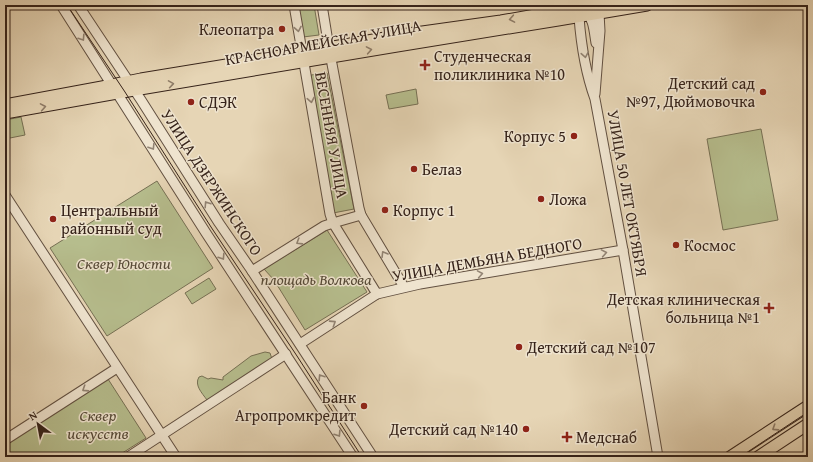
<svg xmlns="http://www.w3.org/2000/svg" width="813" height="462" viewBox="0 0 813 462" font-family="'Gentium Book Plus',serif">
	<rect width="100%" height="100%" fill="#e6d5b5"/>
	<filter id="stains"><feTurbulence type="fractalNoise" baseFrequency=".005" numOctaves="4"/><feColorMatrix values="0 0 0 0 .2 0 0 0 0 .09 0 0 0 0 .02 0 0 0 .5 -.17"/></filter>
	<radialGradient id="worn" r=".72"><stop offset=".6" stop-color="#630" stop-opacity="0"/><stop offset="1" stop-color="#630" stop-opacity=".3"/></radialGradient>
	<g fill="#b6bd8d" stroke="#767054">
		<path d="M297 5H314L319 35 303 37Z"/>
		<path d="M327 73 354 209 333 213 311 75Z"/>
		<path d="M416 89 418 104 389 109 386 95Z"/>
		<path d="M21 117 25 135 5 139V120Z"/>
		<path d="M761 129 778 220 723 230 707 139Z"/>
		<path d="M157 181 213 268 107 336 50 248Z"/>
		<path d="M327 230 367 292 305 330 274 280 264 269Z"/>
		<path d="M209 278 216 289 192 304 185 293Z"/>
		<path d="M265 352 270 353 272 359 209 400H207C202 393 194 385 199 377L202 376 208 379 211 378 223 380V377L251 356Z"/>
		<path d="M108 379 146 438 116 457H5V445Z"/>
	</g>
	<g fill="none" stroke-linecap="round" stroke-linejoin="round">
		<defs>
			<g id="minor">
				<path d="M61 5 206 233 353 457"/>
				<path d="M78 5 141 100 219 223 252 271 373 457"/>
				<path d="M294 5 330 214 333 223 377 294"/>
				<path d="M322 5 329 48 359 208 361 215 404 287"/>
				<path d="M585 10C594 19 594 32 596 43"/>
				<path d="M579 17C581 44 586 74 595 99L623 250 658 457"/>
				<path d="M595 94 600 31 599 13"/>
				<path d="M5 195 176 457"/>
				<path d="M252 271 324 226 333 223 361 215"/>
				<path d="M300 344 377 294 420 284 623 250"/>
				<path d="M5 440 117 368"/>
				<path d="M128 457 286 354"/>
			</g>
			<g id="major">
				<path d="M5 105 102 87 141 79 293 54 408 34 501 21 591 5"/>
				<path d="M5 113 134 90 397 46 558 20 647 5"/>
				<path d="M730 457 808 406"/>
				<path d="M758 457 808 424"/>
			</g>
		</defs>
		<use href="#minor" stroke="#625041" stroke-width="11"/>
		<use href="#major" stroke="#36231a" stroke-width="13"/>
		<use href="#minor" stroke="#efe4cf" stroke-width="9"/>
		<use href="#major" stroke="#e6d5b5" stroke-width="11"/>
		<g stroke="#36231a" stroke-width="1">
			<path d="M67 5 125 92 211 227 297 356 362 457"/>
			<path d="M740 457 808 412"/>
		</g>
	</g>
	<defs><path id="oneway-chevron" d="M-2-3.5L2.5 0L-2 3.5" fill="none" stroke-width="1.6" stroke-linecap="round" stroke-linejoin="round"/></defs>
	<g stroke="#8e7c68">
		<use href="#oneway-chevron" transform="translate(512 19) rotate(170)"/>
		<use href="#oneway-chevron" transform="translate(369 50) rotate(-10)"/>
		<use href="#oneway-chevron" transform="translate(171 84) rotate(-9)"/>
		<use href="#oneway-chevron" transform="translate(43 107) rotate(-10)"/>
		<use href="#oneway-chevron" transform="translate(775 428) rotate(147)"/>
	</g>
	<g stroke="#928474">
		<use href="#oneway-chevron" transform="translate(298 29) rotate(80)"/>
		<use href="#oneway-chevron" transform="translate(82 38) rotate(57)"/>
		<use href="#oneway-chevron" transform="translate(585 55) rotate(80)"/>
		<use href="#oneway-chevron" transform="translate(311 100) rotate(79)"/>
		<use href="#oneway-chevron" transform="translate(152 147) rotate(58)"/>
		<use href="#oneway-chevron" transform="translate(207 204) rotate(-123)"/>
		<use href="#oneway-chevron" transform="translate(299 242) rotate(148)"/>
		<use href="#oneway-chevron" transform="translate(604 253) rotate(-10)"/>
		<use href="#oneway-chevron" transform="translate(384 254) rotate(-121)"/>
		<use href="#oneway-chevron" transform="translate(222 257) rotate(57)"/>
		<use href="#oneway-chevron" transform="translate(480 274) rotate(-10)"/>
		<use href="#oneway-chevron" transform="translate(333 323) rotate(-33)"/>
		<use href="#oneway-chevron" transform="translate(321 377) rotate(-123)"/>
		<use href="#oneway-chevron" transform="translate(85 389) rotate(147)"/>
		<use href="#oneway-chevron" transform="translate(338 434) rotate(57)"/>
	</g>
	<g fill="#8f2418" stroke="#efe4cf" stroke-width="1.5">
		<circle cx="282" cy="29" r="4"/>
		<path d="M423 59h4v4h4v4h-4v4h-4v-4h-4v-4h4z"/>
		<circle cx="763" cy="92" r="4"/>
		<circle cx="191" cy="102" r="4"/>
		<circle cx="574" cy="136" r="4"/>
		<circle cx="414" cy="169" r="4"/>
		<circle cx="541" cy="199" r="4"/>
		<circle cx="385" cy="210" r="4"/>
		<circle cx="53" cy="219" r="4"/>
		<circle cx="676" cy="245" r="4"/>
		<path d="M767 302h4v4h4v4h-4v4h-4v-4h-4v-4h4z"/>
		<circle cx="519" cy="347" r="4"/>
		<circle cx="364" cy="406" r="4"/>
		<circle cx="526" cy="429" r="4"/>
		<path d="M565 431h4v4h4v4h-4v4h-4v-4h-4v-4h4z"/>
	</g>
	<g text-anchor="middle" dominant-baseline="central" stroke-width="3" stroke-linejoin="round" paint-order="stroke">
		<g font-size="16" fill="#36231a" stroke="#efe4cf" text-anchor="start">
			<text x="274" y="29" text-anchor="end">Клеопатра</text>
			<text x="434" y="56">Студенческая<tspan x="434" dy="18">поликлиника №10</tspan></text>
			<text x="755" y="83" text-anchor="end">Детский сад<tspan x="755" dy="18">№97, Дюймовочка</tspan></text>
			<text x="199" y="102">СДЭК</text>
			<text x="566" y="136" text-anchor="end">Корпус 5</text>
			<text x="422" y="169">Белаз</text>
			<text x="549" y="199">Ложа</text>
			<text x="61" y="210">Центральный<tspan x="61" dy="18">районный суд</tspan></text>
			<text x="393" y="210">Корпус 1</text>
			<text x="684" y="245">Космос</text>
			<text x="760" y="299" text-anchor="end">Детская клиническая<tspan x="760" dy="18">больница №1</tspan></text>
			<text x="527" y="347">Детский сад №107</text>
			<text x="356" y="397" text-anchor="end">Банк<tspan x="356" dy="18">Агропромкредит</tspan></text>
			<text x="518" y="429" text-anchor="end">Детский сад №140</text>
			<text x="576" y="437">Медснаб</text>
		</g>
		<g font-size="16" fill="#36231a" stroke="#efe4cf">
			<text transform="translate(323 42) rotate(-10)">КРАСНОАРМЕЙСКАЯ УЛИЦА</text>
			<text transform="translate(332 135) rotate(80)">ВЕСЕННЯЯ УЛИЦА</text>
			<text transform="translate(212 182) rotate(57)">УЛИЦА ДЗЕРЖИНСКОГО</text>
			<text transform="translate(628 193) rotate(80)">УЛИЦА 50 ЛЕТ ОКТЯБРЯ</text>
			<text transform="translate(487 259) rotate(-10)">УЛИЦА ДЕМЬЯНА БЕДНОГО</text>
		</g>
		<g font-size="16" font-style="italic" fill="#564a37" stroke="#efe4cf">
			<text x="124" y="263">Сквер Юности</text>
			<text x="316" y="279">площадь Волкова</text>
			<text x="98" y="415">Сквер<tspan x="98" dy="18">искусств</tspan></text>
		</g>
	</g>
	<rect width="813" height="462" fill="none" stroke="#e6d5b5" stroke-width="20"/>
	<rect x="6" y="6" width="801" height="450" fill="none" stroke="#36231a" stroke-width="2"/>
	<rect x="10" y="10" width="793" height="442" fill="none" stroke="#36231a"/>
	<g transform="translate(38 424) rotate(328)" stroke="#efe4cf" stroke-width="3" paint-order="stroke">
	<path d="M0-3L7 15L0 10L-7 15Z" fill="#36231a"/>
	<text y="-6" font-size="11" font-weight="bold" text-anchor="middle" fill="#36231a">N</text>
	</g>
	<rect width="100%" height="100%" filter="url(#stains)"/>
	<rect width="100%" height="100%" fill="url(#worn)"/>
</svg>
